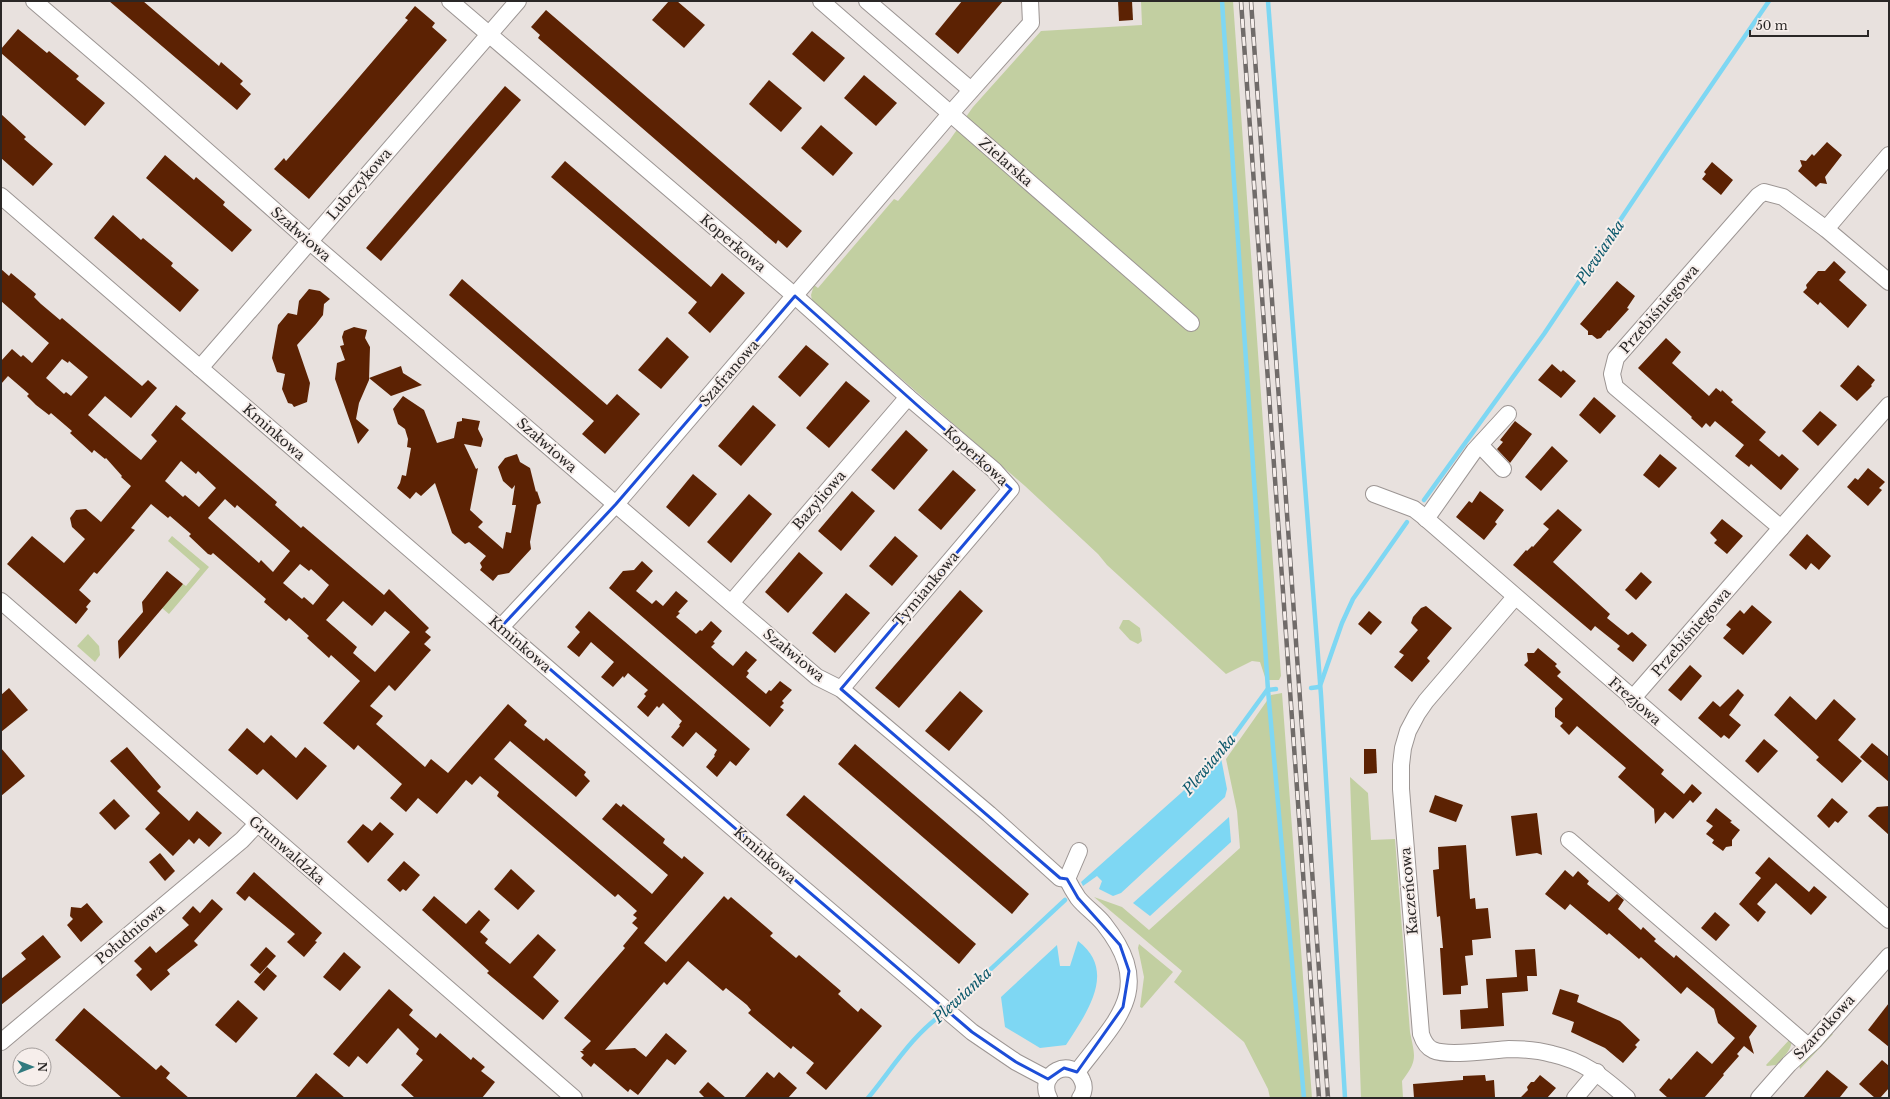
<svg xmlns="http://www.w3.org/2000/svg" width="1890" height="1099" viewBox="0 0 1890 1099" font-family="'Libre Baskerville',serif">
	<rect width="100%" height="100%" fill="#e8e1de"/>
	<g fill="#c2cfa1">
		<path d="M1141 1H1233L1281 676 1279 680H1266L1260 662 1252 661 1226 674 1107 565 1098 554 1025 486 812 301 811 295 814 285 818 288 894 199 898 201 949 141 973 107 1041 31 1142 25Z"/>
		<path d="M172 536 209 567 169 614 162 608 183 584 186 586 200 569 168 541Z"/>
		<path d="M1123 620H1129L1140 628 1142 641 1138 644 1130 640 1119 628Z"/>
		<path d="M88 634 99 646 100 655 95 662 77 646Z"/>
		<path d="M1282 693 1312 1098H1270L1268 1089 1244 1042 1174 982 1182 971 1094 897 1122 907 1149 930 1240 848 1237 811 1226 759 1271 695Z"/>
		<path d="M1350 777 1368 793 1371 840 1395 839 1410 1032C1415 1057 1418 1060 1402 1081L1403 1098H1361Z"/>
		<path d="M1139 944 1173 972 1142 1008 1140 1007 1144 977 1138 948Z"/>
		<path d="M1827 1033 1833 1034 1800 1069 1799 1064Z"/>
		<path d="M1791 1038C1794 1049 1783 1057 1776 1065L1767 1066 1766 1065Z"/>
	</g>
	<g fill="#7ed7f3">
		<path d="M1218 755 1221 758 1227 789 1225 797 1121 893 1113 896 1099 889 1102 881 1097 876 1083 886 1081 882 1181 793 1207 768Z"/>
		<path d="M1229 817 1231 842 1150 916 1133 903Z"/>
		<path d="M1078 941C1118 971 1086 1014 1066 1045L1040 1048 1005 1027 1001 997 1057 945 1060 966H1070Z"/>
	</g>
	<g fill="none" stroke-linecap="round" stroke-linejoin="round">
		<g stroke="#7ed7f3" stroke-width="4.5">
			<path d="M1222 1 1268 690 1304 1098"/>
			<path d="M1268 1 1321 695 1345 1098"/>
			<path d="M1424 500 1544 334 1667 150 1769 1"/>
			<path d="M1311 688 1319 687 1321 683 1342 623 1353 599 1407 522"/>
			<path d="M1216 760 1267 690 1276 689"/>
			<path d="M949 1008 1065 900"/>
			<path d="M868 1098C892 1069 912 1035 944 1013"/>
		</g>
	</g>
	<g fill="#5c2203" fill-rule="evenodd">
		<path d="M109 1H143L219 66 221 62 243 81 240 84 251 94 237 110Z"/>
		<path d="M669 1H677L705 25 684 48 652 20Z"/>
		<path d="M962 1H1003L958 54 935 34Z"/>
		<path d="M1118 1H1132L1133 20 1119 21Z"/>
		<path d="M415 6 435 23 432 27 447 40 309 199 274 169 284 158 286 161 343 96 408 20 405 18Z"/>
		<path d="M546 10 802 231 787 248 778 240 776 244 538 38 540 35 531 27Z"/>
		<path d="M18 29 47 53 49 51 79 76 76 79 105 103 85 126 1 53V49Z"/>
		<path d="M812 31 845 58 824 82 792 54Z"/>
		<path d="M864 75 897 103 876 126 844 98Z"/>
		<path d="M769 80 802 108 781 132 749 104Z"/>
		<path d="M505 86 521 100 381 261 366 248Z"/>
		<path d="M1 114 26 137 24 139 53 164 33 186 1 158Z"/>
		<path d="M821 125 853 153 833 176 801 148Z"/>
		<path d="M1827 142 1842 155 1825 177 1827 184 1820 183 1816 187 1798 171 1802 166 1800 160 1806 161 1812 154 1814 156Z"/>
		<path d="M165 155 194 180 196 177 225 202 223 205 252 230 232 252 146 178Z"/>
		<path d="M565 161 711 287 722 273 745 293 710 333 688 313 697 302 551 177Z"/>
		<path d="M1712 162 1733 180 1721 195 1702 179 1706 174 1704 172Z"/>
		<path d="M113 215 141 240 143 238 173 263 171 266 199 290 180 312 94 238Z"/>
		<path d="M1834 261 1846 272 1839 280 1867 305 1848 328 1820 302 1818 305 1803 292 1807 288 1806 285 1818 271H1825Z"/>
		<path d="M1 269 9 276 11 273 29 288 36 294 34 297 41 304 60 320 62 318 142 386 148 380 157 388 131 418 105 396 88 415 131 452 141 460 157 441 151 435 176 405 186 413 181 419 277 502 275 505 301 528 303 526 384 595 389 589 429 628 425 632 431 637 424 644 431 650 395 691 389 685 370 706 383 716 376 724 425 767 431 759 448 773 508 704 527 721 524 725 544 741 546 738 586 772 584 775 590 781 576 797 510 741 494 759 652 894 668 875 602 819 616 803 621 807 623 804 665 839 663 843 682 859 684 856 704 873 644 943 666 962 724 896 728 900 731 897 773 933 770 936 796 958 799 955 841 991 838 994 858 1012 861 1008 882 1026 826 1090 806 1073 814 1063 793 1046 791 1049 748 1013 751 1010 747 1005 726 988 723 991 688 961 667 985 664 982 605 1050 635 1048 646 1057 666 1033 687 1051 675 1065 667 1059 638 1095 630 1089 628 1092 594 1063 591 1067 581 1058 584 1055 580 1051H584L582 1050 591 1041 564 1018 625 948 623 946 638 928 632 923 637 918 633 915 637 911 618 894 615 897 497 796 499 792 480 776 472 785 466 780 437 814 418 798 406 812 390 798 402 784 358 745 354 750 323 723 360 681 331 655 329 658 307 638 309 636 289 618 286 621 264 602 266 599 213 553 211 555 208 554 189 536 191 534 170 516 168 518 151 504 131 528 135 530 97 574 94 572 79 590 91 601 86 607 88 609 76 624 7 564 32 536 64 563 85 539 72 527 70 518 76 510 86 509 101 522 131 486 121 477 122 476 106 458 105 459 94 450 92 453 70 433 72 431 51 413 49 415 36 405 27 396 29 394 8 376 1 384V361L12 349 21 357 23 355 32 363 49 343 1 301ZM62 359 68 363 69 361 88 377 71 396 66 392 64 394 46 378ZM181 461 196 474 198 471 216 488 199 507 185 495 183 497 165 481ZM225 499 235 508 237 505 290 551 273 572 261 560 259 563 208 518ZM300 564 309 571 311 569 329 585 313 605 304 597 302 599 283 583ZM343 601 372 626 385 611 410 632 375 672 353 653 357 647 326 620Z"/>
		<path d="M462 279 607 405 617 394 640 414 605 454 582 434 594 421 449 295Z"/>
		<path d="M1617 281 1635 296 1627 308 1629 309 1609 331 1608 330 1601 338 1597 339 1592 335H1588V331L1580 324Z"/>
		<path d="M309 289 320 291 330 299 324 304 323 315 316 324 297 345 310 383 307 402 294 407 292 404 288 403 282 389 285 374 277 372 272 358 278 325 288 313 297 315 299 301Z"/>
		<path d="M354 327 367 330 365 338 370 347 369 380 359 403 356 419 369 430 358 444 335 379 337 363 345 360 340 346 344 345 342 337 344 331Z"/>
		<path d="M667 337 689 357 661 389 638 370Z"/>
		<path d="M1666 338 1681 352 1672 363 1709 396 1716 388 1721 392 1722 390 1733 400 1731 402 1766 432 1759 440 1779 457 1782 454 1799 469 1781 490 1751 464 1749 467 1735 456 1744 445 1715 421 1710 427 1706 423 1702 428 1691 418 1692 417 1638 368Z"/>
		<path d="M806 345 829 364 800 397 778 377Z"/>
		<path d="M1552 364 1561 372 1563 370 1576 381 1561 398 1538 380Z"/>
		<path d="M1858 365 1875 380 1871 385 1872 386 1857 401 1840 386Z"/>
		<path d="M401 366 403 373 422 385 391 396 369 378Z"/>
		<path d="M846 381 870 401 829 448 806 428Z"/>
		<path d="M403 396 424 410 437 443 454 438 457 422 462 421V418L480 421 478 429 483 439 481 447 464 444 476 469 478 468 470 510 483 522 478 527 503 549 506 532 511 533 516 505H512L515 485 512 489 503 481 498 467 505 458 517 454 520 462 530 468 536 492 537 491 541 503 537 505 530 542 531 549 509 573 498 575 493 581 480 570 482 567 480 563 486 556 469 542 465 544 452 533 435 483 421 496 416 492 410 499 397 488 400 483 402 475 406 476 411 448 407 447 408 439 405 429 398 424 393 409Z"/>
		<path d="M1594 397 1616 416 1600 434 1579 415Z"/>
		<path d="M753 405 776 425 741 466 718 446Z"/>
		<path d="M1820 411 1837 425 1818 446 1802 431Z"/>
		<path d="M1515 421 1532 434 1510 463 1497 449 1503 442 1500 440Z"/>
		<path d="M906 430 928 450 894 490 871 470Z"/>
		<path d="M1552 446 1568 461 1541 491 1525 477Z"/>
		<path d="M1660 454 1677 468 1659 488 1643 475Z"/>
		<path d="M1868 468 1885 482 1879 488 1882 490 1868 506 1847 487 1855 478 1858 480Z"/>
		<path d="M953 470 976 490 941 530 918 510Z"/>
		<path d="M693 474 717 494 689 527 666 507Z"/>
		<path d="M852 491 875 511 841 551 818 531Z"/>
		<path d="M1480 491 1504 510 1495 522 1497 524 1484 540 1456 517 1469 501 1472 503Z"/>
		<path d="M749 494 772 514 731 563 707 542Z"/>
		<path d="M1558 509 1582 530 1553 562 1610 614 1607 618 1628 635 1632 632 1647 645 1633 662 1617 649 1620 646 1595 626 1591 631 1513 565 1526 550 1527 551 1532 546 1533 547 1549 529 1543 524Z"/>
		<path d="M1722 519 1743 536 1727 554 1714 543 1717 540 1710 533Z"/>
		<path d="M1807 534 1831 556 1819 570 1811 563 1806 570 1789 555Z"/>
		<path d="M895 536 918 556 892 586 869 566Z"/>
		<path d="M799 552 823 573 788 613 765 592Z"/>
		<path d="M642 561 653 571 636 591 652 604 656 600 663 606 676 591 688 601 678 612 680 613 676 617 687 626 696 634 700 630 702 631 711 621 722 631 713 642 715 643 711 647 721 656 733 666 746 651 757 660 747 671 749 673 746 677 766 694 769 690 771 691 780 681 792 690 782 701 784 703 780 707 784 710 770 727 609 588 623 571 634 570Z"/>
		<path d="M167 571 183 584 119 659 118 641 143 612 142 602Z"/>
		<path d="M1641 572 1652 582 1636 600 1625 590Z"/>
		<path d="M960 590 983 611 899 708 875 688Z"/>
		<path d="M846 593 870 613 835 653 812 633Z"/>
		<path d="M1752 605 1772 622 1743 655 1723 638 1731 629 1726 625 1740 610 1744 614Z"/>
		<path d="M1426 606 1452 628 1427 658 1430 661 1412 682 1394 667 1404 655 1399 652 1418 630 1411 623 1413 617 1421 608Z"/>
		<path d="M589 611 750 749 736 766 730 761 717 777 706 767 715 756 714 755 717 750 696 732 683 747 671 737 680 726 679 725 682 721 663 703 659 708 657 706 648 717 637 707 646 696 644 694 648 690 628 673 624 678 623 676 613 687 601 677 614 662 591 642 579 657 567 647 580 632 575 627Z"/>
		<path d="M1369 611 1382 622 1371 635 1358 624Z"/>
		<path d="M1538 648 1557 664 1555 666 1561 672 1557 676 1664 770 1661 774 1684 794 1692 784 1702 793 1693 803 1690 800 1673 819 1665 812 1655 824 1654 809 1618 777 1626 768 1577 726 1569 735 1560 726 1563 723 1555 717V708L1563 699 1524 665 1528 661 1527 653H1534Z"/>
		<path d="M1690 665 1702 676 1681 701 1668 690Z"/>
		<path d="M9 688 28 710 1 732V695Z"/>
		<path d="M1738 689 1744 695 1729 715 1741 725 1729 739 1724 735 1721 738 1698 718 1713 701 1720 707Z"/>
		<path d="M960 691 983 711 949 751 925 731Z"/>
		<path d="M1790 696 1816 720 1834 699 1856 719 1838 740 1862 761 1842 783 1816 760 1819 757 1774 715Z"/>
		<path d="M247 728 264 743 271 735 296 758 305 747 327 766 297 800 263 769 257 775 228 750Z"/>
		<path d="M1764 739 1778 751 1758 773 1745 761Z"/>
		<path d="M1872 743 1889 757V782L1860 757Z"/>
		<path d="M855 744 1029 894 1012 914 838 764Z"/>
		<path d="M127 747 161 787 157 791 189 821 197 811 222 833 209 847 199 838 194 844 189 839 173 856 145 829 160 813 110 761Z"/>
		<path d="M1 748 25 776 1 796Z"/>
		<path d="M1364 749H1376L1377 773 1364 774Z"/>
		<path d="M804 795 976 944 959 964 786 815Z"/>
		<path d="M1435 795 1463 805 1456 822 1429 812Z"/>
		<path d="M1832 798 1848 812 1838 823 1835 821 1829 828 1817 816Z"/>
		<path d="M114 799 130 816 115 830 99 813Z"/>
		<path d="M1889 806V835L1868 816 1877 807Z"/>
		<path d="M1716 808 1732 821 1730 822 1740 830 1732 840V846L1726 847 1723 851 1712 843 1714 840 1706 834 1713 826 1706 821Z"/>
		<path d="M1537 813 1542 855 1537 853 1516 856 1511 816Z"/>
		<path d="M380 822 394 834 368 863 347 842 363 824 372 831Z"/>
		<path d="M1466 845 1470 899 1475 898 1476 909 1488 908 1491 938 1472 940 1473 955 1465 956 1468 985 1461 986V994L1443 995 1440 948H1443L1440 916 1437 917 1433 870 1439 869 1438 847Z"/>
		<path d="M160 853 175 871 165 881 149 862Z"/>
		<path d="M1769 857 1809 892 1814 886 1827 897 1811 915 1776 883 1757 904 1766 912 1758 922 1739 904 1761 878 1755 873Z"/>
		<path d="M404 861 420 875 406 891 403 889 400 892 387 880Z"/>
		<path d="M511 869 535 891 518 910 494 889Z"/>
		<path d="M1565 870 1573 877 1578 871 1589 881 1587 884 1609 902 1617 894 1624 900 1618 909 1641 930 1643 927 1656 939 1654 941 1674 958 1676 955 1757 1026 1749 1037 1754 1054 1744 1046 1737 1054 1739 1056 1723 1074 1724 1075 1704 1098H1668L1659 1090 1669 1078 1671 1080 1697 1051 1712 1064 1735 1038 1718 1023 1714 1009 1687 987 1681 994 1641 957 1639 959 1609 933 1607 935 1570 904 1565 910 1545 894Z"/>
		<path d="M254 872 322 933 315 941 317 942 304 957 287 942 295 934 249 896 245 901 236 893Z"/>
		<path d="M434 896 466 924 479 910 490 920 480 932 488 939 485 943 510 964 538 934 556 950 533 977 559 1001 543 1020 487 973 489 971 422 910Z"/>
		<path d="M212 899 223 909 194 941 198 945 167 970 170 974 151 991 136 975 142 969 134 961 150 946 156 953 189 925 182 918 193 906 200 913Z"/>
		<path d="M87 903 103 922 81 942 67 925 73 919 70 916 71 907 81 908Z"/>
		<path d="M1715 912 1730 925 1716 941 1701 928Z"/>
		<path d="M43 935 61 957 1 1005V979L26 959 21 953Z"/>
		<path d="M266 947 276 956 260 974 250 965Z"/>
		<path d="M1535 949 1537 976H1527L1528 991 1502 993 1504 1026 1461 1029 1460 1010 1488 1008 1486 979 1517 977 1515 950Z"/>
		<path d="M344 952 361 967 340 991 323 977Z"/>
		<path d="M267 967 277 976 264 991 254 982Z"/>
		<path d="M389 989 413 1010 409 1015 436 1038 440 1033 471 1060 473 1057 485 1067 481 1071 495 1082 482 1098H415L401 1085 423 1060 416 1054 419 1049 398 1028 367 1064 358 1056 349 1067 333 1054Z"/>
		<path d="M1560 989 1579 995 1577 1002 1620 1021 1640 1040 1635 1045 1637 1047 1623 1063 1605 1048 1571 1032 1574 1022 1552 1014Z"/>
		<path d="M238 1000 258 1018 236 1043 215 1025Z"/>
		<path d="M1889 1003V1047L1868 1030Z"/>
		<path d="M84 1008 156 1070 161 1065 170 1073 166 1078 189 1098H122L55 1040Z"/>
		<path d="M1882 1060 1889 1066V1088L1880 1098H1875L1859 1084Z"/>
		<path d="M1827 1070 1848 1087 1840 1097 1803 1098Z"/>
		<path d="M767 1072 774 1078 779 1072 797 1088 788 1098H744Z"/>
		<path d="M316 1073 345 1098H295Z"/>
		<path d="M1485 1075 1486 1081 1494 1080 1495 1097 1414 1098 1413 1084 1463 1080V1076Z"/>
		<path d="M1540 1075 1556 1088 1547 1098H1520L1528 1090 1527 1087 1531 1082H1534Z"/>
		<path d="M708 1082 726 1098H705L699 1092Z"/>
	</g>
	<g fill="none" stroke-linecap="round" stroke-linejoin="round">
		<defs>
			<g id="minor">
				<path d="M34 1 138 90 309 241 817 677 841 689 989 814 1060 878 1067 879"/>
				<path d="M450 1 795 296 908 397 994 470 1011 489 841 689"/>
				<path d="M821 1 1191 323"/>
				<path d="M867 1 971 90"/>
				<path d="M1 196 728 824 972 1032 1016 1062 1048 1079"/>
				<path d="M1826 229 1889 155"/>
				<path d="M200 368 518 1"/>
				<path d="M1480 445 1503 469"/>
				<path d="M1374 494 1414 509 1423 516 1889 920"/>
				<path d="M1426 519 1474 451 1508 414"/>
				<path d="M1781 528 1889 405"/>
				<path d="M1515 597 1426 701 1417 714 1408 731 1403 748 1401 765V789L1421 1034C1423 1040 1426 1047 1433 1050 1448 1057 1491 1050 1509 1049 1524 1049 1538 1050 1552 1054 1584 1061 1603 1077 1627 1098"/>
				<path d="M1 601 574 1098"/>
				<path d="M731 603 908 397"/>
				<path d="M501 627 616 504 951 113 1031 23 1030 1"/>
				<path d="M1632 699 1781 528 1615 387 1612 374 1616 358 1758 196 1764 192 1783 197 1826 229 1889 282"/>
				<path d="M1569 840 1808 1046"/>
				<path d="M1067 879C1070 885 1074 892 1078 898 1085 907 1096 914 1104 924 1155 989 1118 1018 1077 1072"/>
				<path d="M1067 879 1079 851"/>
				<path d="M1 1042 242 840 257 824"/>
				<path d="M1049 1098C1036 1073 1072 1056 1082 1080 1085 1086 1084 1093 1080 1098"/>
				<path d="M1575 1098 1597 1072"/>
				<path d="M1759 1098 1789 1064 1814 1041 1889 956"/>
			</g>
		</defs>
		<use href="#minor" stroke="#9c9593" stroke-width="18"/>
		<use href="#minor" stroke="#fff" stroke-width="16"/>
		<defs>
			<g id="rail">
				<path d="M1241 1 1319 1098"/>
				<path d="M1251 1 1328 1098"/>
			</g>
		</defs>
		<use href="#rail" stroke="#706b69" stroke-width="4.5"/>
		<use href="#rail" stroke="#f6eeeb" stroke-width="3" stroke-dasharray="9" stroke-linecap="butt"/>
	</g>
	<path fill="none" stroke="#1d4ed8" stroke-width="3" stroke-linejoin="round" d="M795 296 1011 489 841 689 1060 878 1067 879 1078 898 1120 945 1129 971 1123 1007 1077 1072 1064 1068 1048 1079 1016 1062 972 1032 501 627 616 504Z"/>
	<g text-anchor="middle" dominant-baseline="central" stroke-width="4" stroke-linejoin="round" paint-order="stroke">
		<g font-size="14" fill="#2a2726" stroke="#f6eeeb">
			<text transform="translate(1006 162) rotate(41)">Zielarska</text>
			<text transform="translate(359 184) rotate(-49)">Lubczykowa</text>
			<text transform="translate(301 234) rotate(41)">Szałwiowa</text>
			<text transform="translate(733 243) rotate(40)">Koperkowa</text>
			<text transform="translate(1659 309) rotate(-49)">Przebiśniegowa</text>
			<text transform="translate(729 373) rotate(-49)">Szafranowa</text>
			<text transform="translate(274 432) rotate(41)">Kminkowa</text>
			<text transform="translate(547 445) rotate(41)">Szałwiowa</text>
			<text transform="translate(976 456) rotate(42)">Koperkowa</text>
			<text transform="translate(819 500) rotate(-49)">Bazyliowa</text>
			<text transform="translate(926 589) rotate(-50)">Tymiankowa</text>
			<text transform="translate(1691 632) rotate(-49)">Przebiśniegowa</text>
			<text transform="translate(520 644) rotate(41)">Kminkowa</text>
			<text transform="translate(794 655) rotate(39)">Szałwiowa</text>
			<text transform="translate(1635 701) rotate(41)">Frezjowa</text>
			<text transform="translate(287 850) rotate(41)">Grunwaldzka</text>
			<text transform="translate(765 855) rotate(41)">Kminkowa</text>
			<text transform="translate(1409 891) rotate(-95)">Kaczeńcowa</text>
			<text transform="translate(130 934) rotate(-40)">Południowa</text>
			<text transform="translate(1824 1027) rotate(-47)">Szarotkowa</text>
		</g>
		<g font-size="15" font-style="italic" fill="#0d596c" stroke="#f6eeeb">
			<text transform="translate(1600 252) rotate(-56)">Plewianka</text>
			<text transform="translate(1209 764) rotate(-50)">Plewianka</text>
			<text transform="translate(962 995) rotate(-43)">Plewianka</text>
		</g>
	</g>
	<rect width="1890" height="1099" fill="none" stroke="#2a2726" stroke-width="4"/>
	<g transform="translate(32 1067) rotate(90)"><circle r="19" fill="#f6eeeb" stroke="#a49e9c"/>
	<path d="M0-3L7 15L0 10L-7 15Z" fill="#317a7f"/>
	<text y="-6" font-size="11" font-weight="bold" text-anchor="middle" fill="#2a2726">N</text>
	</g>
	<path d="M1750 30v6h118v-6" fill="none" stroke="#2a2726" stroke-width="2"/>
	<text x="1756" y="30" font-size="12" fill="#2a2726" stroke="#f6eeeb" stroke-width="3" paint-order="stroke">50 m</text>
</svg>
